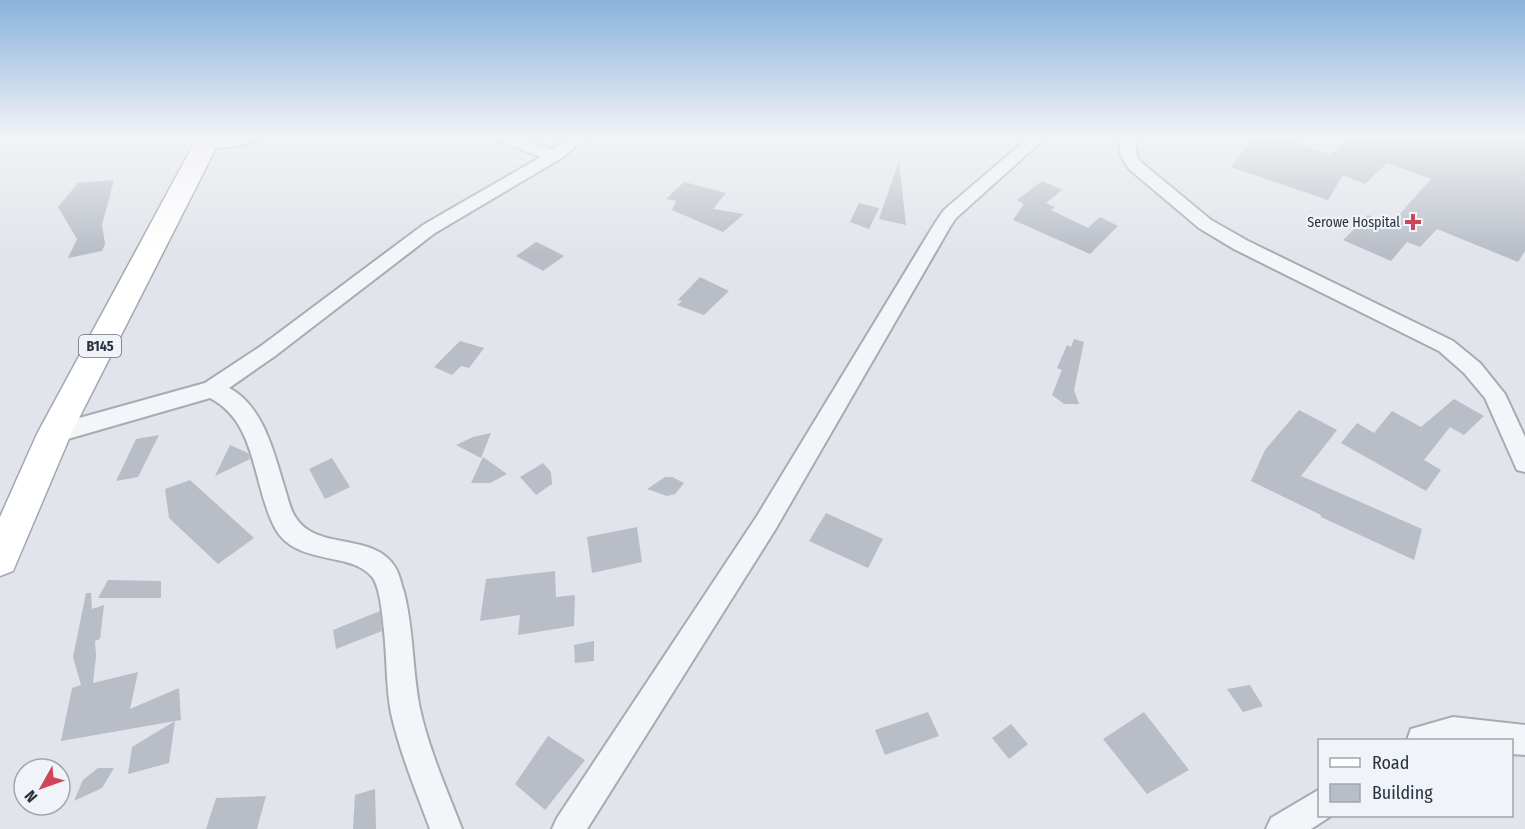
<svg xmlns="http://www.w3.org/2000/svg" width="1525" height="829" viewBox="0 0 1525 829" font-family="'Fira Sans Condensed',sans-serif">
	<rect width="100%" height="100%" fill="#e1e4ea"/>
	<g fill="#b8bdc6">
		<path d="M1254 138H1284L1330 155 1348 138H1525V251L1518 262 1437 229 1420 247 1407 242 1391 261 1343 240 1368 215 1390 225 1431 179 1387 163 1365 184 1343 175 1328 200 1231 167Z"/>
		<path d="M899 161 906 225 879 219Z"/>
		<path d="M114 180 102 225 105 244 102 251 68 258 77 239 58 207 78 183Z"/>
		<path d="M1042 181 1062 190 1046 203 1055 207 1051 210 1088 228 1100 217 1118 226 1090 254 1013 220 1024 204 1017 200Z"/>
		<path d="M684 182 726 193 713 209 744 214 723 232 672 210 676 201 666 199Z"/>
		<path d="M859 203 879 208 869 229 850 222Z"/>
		<path d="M536 242 543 245 564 256 543 271 516 256Z"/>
		<path d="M700 277 729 291 704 315 677 305 682 301 678 300Z"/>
		<path d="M1074 339 1084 342 1074 390 1079 404H1064L1052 395 1062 370 1057 368 1067 345 1071 347Z"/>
		<path d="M460 341 484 348 469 368 461 366 452 375 434 367Z"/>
		<path d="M1454 399 1484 416 1464 435 1450 427 1424 460 1441 470 1426 491 1341 443 1357 423 1374 433 1392 411 1421 427Z"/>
		<path d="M1299 410 1337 430 1301 476 1422 529 1414 560 1321 517V515L1251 481 1265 450Z"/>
		<path d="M491 433 481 458 456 445 473 437Z"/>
		<path d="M159 435 138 477 116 481 136 439Z"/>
		<path d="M230 445 248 453 250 459 215 476Z"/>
		<path d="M483 457 507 474 490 483H471Z"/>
		<path d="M332 458 350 487 325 499 309 469Z"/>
		<path d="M543 463 551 472 552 484 536 495 520 477Z"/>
		<path d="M665 477H672L684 483 675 494 667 496 647 489Z"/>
		<path d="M190 480 254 538 218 564 169 518 165 489Z"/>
		<path d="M826 513 883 539 868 568 809 541Z"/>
		<path d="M637 527 642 562 592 573 587 537Z"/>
		<path d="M555 571 556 597 575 595 574 626 518 635 520 615 480 621 486 579Z"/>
		<path d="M108 580 161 581V598H98Z"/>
		<path d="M86 593H91L92 609 104 605 100 639 95 641 96 656 93 683 138 672 130 709 179 688 181 720 61 741 72 688 81 685 73 657Z"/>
		<path d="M380 611 382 631 336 649 333 630Z"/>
		<path d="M594 641V661L575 663 574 645Z"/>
		<path d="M1250 685 1263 706 1243 712 1227 689Z"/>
		<path d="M928 712 939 736 885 755 875 730Z"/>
		<path d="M1144 712 1189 770 1147 794 1103 739Z"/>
		<path d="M175 721 169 763 128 774 132 747Z"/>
		<path d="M1011 724 1028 744 1009 759 992 738Z"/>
		<path d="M548 736 585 760 545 810 515 784Z"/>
		<path d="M98 768H114L102 788 74 801 83 780Z"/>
		<path d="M375 789 376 829H353L355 795Z"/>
		<path d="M266 796 257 829H206L216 798Z"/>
	</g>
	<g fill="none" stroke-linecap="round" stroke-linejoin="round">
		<defs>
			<g id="street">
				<path d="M218 138H260C253 146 205 152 198 144L200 141Z"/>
				<path d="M497 138H519L552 150 569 138H587L560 159 435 233 275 356 229 388C264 406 274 454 285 489 288 498 290 510 296 518 317 551 374 532 395 567 400 575 401 584 404 592 414 631 412 670 420 709 429 750 447 790 462 829H430C416 791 400 753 391 713 386 686 387 658 384 631 383 619 380 588 373 578 352 550 296 567 275 528 252 485 258 423 210 398L54 443 46 440 43 434 46 428 54 425 205 383 261 346 423 225 541 157 499 141Z"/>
				<path d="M1028 138H1045L956 218 950 227 775 530 587 829H552L557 818 757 516 935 223 944 210Z"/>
				<path d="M1118 138H1134L1137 156 1141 162 1211 220 1248 241 1453 341 1480 363 1505 394 1525 437V472L1517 470 1485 398 1464 373 1439 351 1234 249 1199 228 1129 169 1121 156Z"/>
				<path d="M1453 717 1525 725V755L1512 754V740H1407L1411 729Z"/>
				<path d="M1320 789V816H1331L1311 829H1266L1271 818Z"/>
			</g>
			<path id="primary" d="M197 138H221L71 434 13 571 0 576V517L37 434Z"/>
		</defs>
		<use href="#street" stroke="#a6abb4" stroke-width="4"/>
		<use href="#primary" stroke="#a0a8b5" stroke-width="3"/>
		<use href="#street" fill="#f4f5f8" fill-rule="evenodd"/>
		<use href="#primary" fill="#fff" fill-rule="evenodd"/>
	</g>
	<linearGradient id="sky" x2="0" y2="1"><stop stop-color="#89b3dc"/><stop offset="0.54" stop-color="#f2f3f6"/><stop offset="1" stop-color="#f2f3f6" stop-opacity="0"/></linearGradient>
	<rect width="1525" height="254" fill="url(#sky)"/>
	<path fill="#ce465a" stroke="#f0f3f7" stroke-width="2" d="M1410 213h6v6h6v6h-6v6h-6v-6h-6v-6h6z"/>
	<g text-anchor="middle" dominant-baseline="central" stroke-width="4.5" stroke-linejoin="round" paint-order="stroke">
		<g font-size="14" fill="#293241" stroke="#f0f3f7" text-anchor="end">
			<text x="1400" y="222">Serowe Hospital</text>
		</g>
		<rect fill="#f0f3f7" stroke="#656c78" stroke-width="1.5" x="79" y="335" width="42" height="22" rx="4.5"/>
		<g font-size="14" font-weight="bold" fill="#293241">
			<text x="100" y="346">B145</text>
		</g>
	</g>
	<rect x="1318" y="739" width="195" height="78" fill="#f0f3f7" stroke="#a0a6ae" stroke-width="1.5"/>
	<rect x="1330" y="758" width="30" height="9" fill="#ffffff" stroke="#a0a6ae" stroke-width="1.5"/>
	<text x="1372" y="769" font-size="18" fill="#293241">Road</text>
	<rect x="1330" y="784" width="30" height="18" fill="#b8bdc6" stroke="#a0a6ae" stroke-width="1.5"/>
	<text x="1372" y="799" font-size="18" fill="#293241">Building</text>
	<g transform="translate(42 787) rotate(230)"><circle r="28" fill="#f0f3f7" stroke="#a0a6ae" stroke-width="1.5"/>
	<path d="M0-4.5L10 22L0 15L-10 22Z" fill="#ce465a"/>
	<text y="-9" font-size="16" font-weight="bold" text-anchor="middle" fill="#293241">N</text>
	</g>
</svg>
